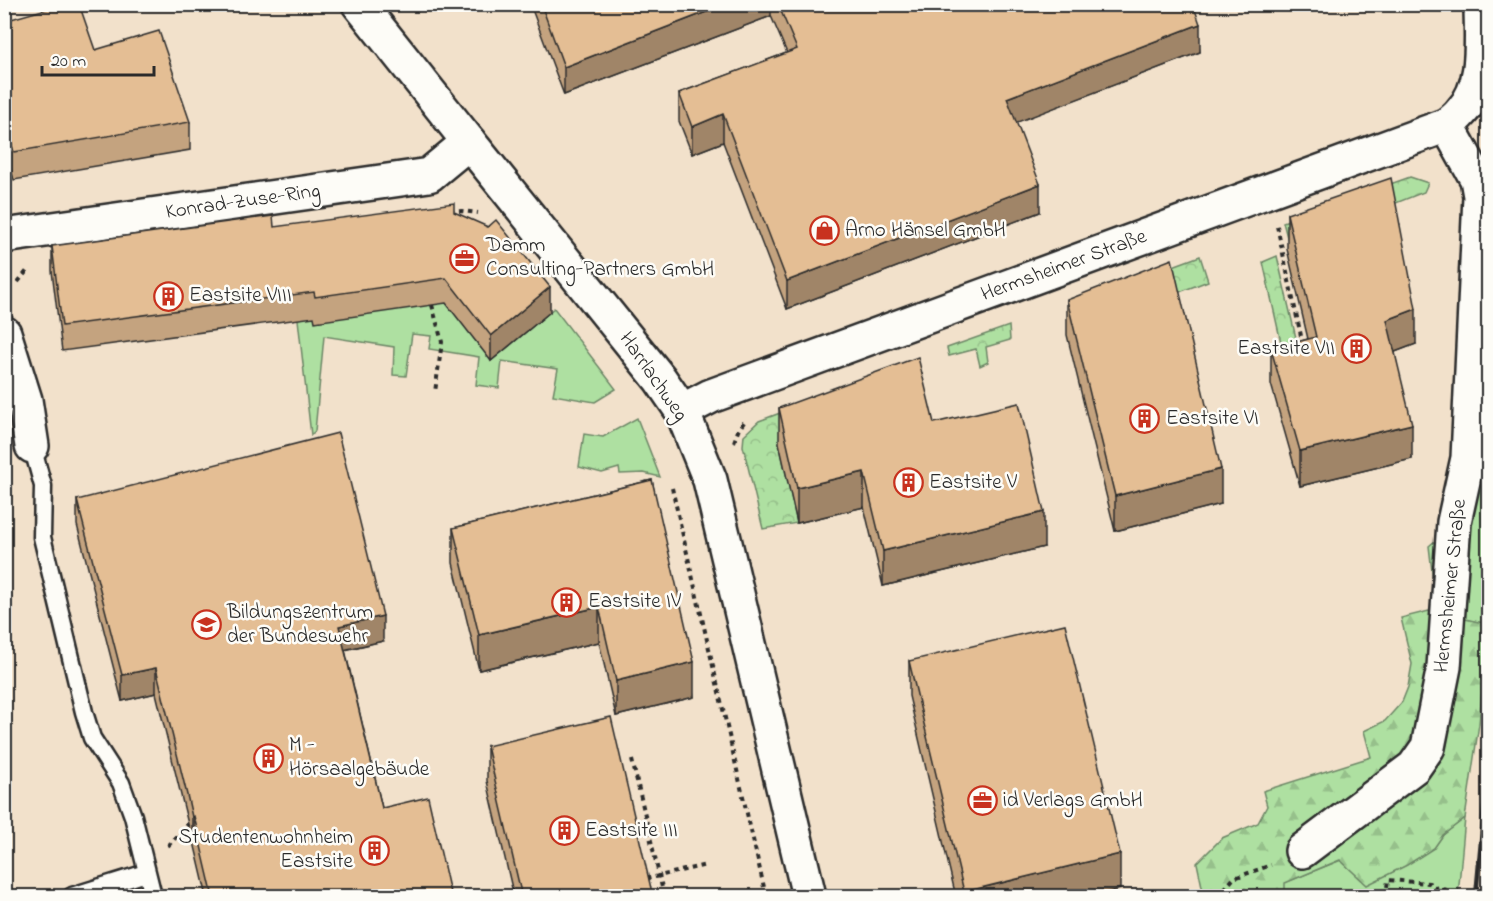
<svg xmlns="http://www.w3.org/2000/svg" width="1493" height="901" viewBox="0 0 1493 901" font-family="'Indie Flower',sans-serif">
	<defs>
		<pattern id="forest-firs" width="22" height="20" patternUnits="userSpaceOnUse" patternTransform="scale(1.5)"><rect width="22" height="20" fill="#aee0a1"/><path d="M5 1l3.5 6h-7zM16 11l3.5 6h-7z" fill="#96c08b"/></pattern>
		<pattern id="park-crowns" width="20" height="18" patternUnits="userSpaceOnUse" patternTransform="scale(1.5)"><rect width="20" height="18" fill="#aee0a1"/><path d="M2 6a3 3 0 1 1 6 0M12 15a3 3 0 1 1 6 0" fill="none" stroke="#96c08b"/></pattern>
	</defs>
	<rect width="100%" height="100%" fill="#f8f0e3"/>
	<filter id="ink" filterUnits="userSpaceOnUse"><feTurbulence type="fractalNoise" baseFrequency=".0167" numOctaves="2"/><feDisplacementMap in="SourceGraphic" scale="12" xChannelSelector="R" yChannelSelector="G"/><feConvolveMatrix kernelMatrix="1 2 1 2 8 2 1 2 1" color-interpolation-filters="sRGB"/></filter>
	<g filter="url(#ink)">
		<g fill="#f2e1cb">
			<path d="M5 5H1488V140L1486 143 1488 150V308L1440 642 1427 896H5Z"/>
			<path d="M1488 626V896H1459L1465 818 1479 724Z"/>
		</g>
		<g fill="#aee0a1" stroke="#6c8666" stroke-width="1.5">
			<path d="M291 257 446 303 491 361 554 308 616 389 595 402 553 395 558 369 502 361 499 388 476 385 479 357 429 349 431 336 412 334 406 376 393 375 394 347 324 336 315 431 311 435Z"/>
			<path d="M1488 308V624L1437 614 1429 546 1468 512Z"/>
			<path d="M637 418 660 477 644 473 620 474 619 468 602 473 579 467 584 434 603 437Z"/>
			<path d="M1465 818 1458 896H1285L1284 883 1341 860 1434 848 1443 835Z"/>
		</g>
		<path fill="url(#forest-firs)" stroke="#6c8666" stroke-width="1.5" d="M1429 611 1488 624 1479 724 1465 818 1443 835 1434 848 1407 865 1367 885 1340 860 1285 883V896H1204L1197 863 1222 838 1258 823 1267 806 1263 791 1371 757 1364 731 1385 721 1402 702 1408 687 1412 664 1401 618Z"/>
		<g fill="url(#park-crowns)" stroke="#6c8666" stroke-width="1.5">
			<path d="M1410 177 1428 183 1424 192 1289 245 1283 222Z"/>
			<path d="M1200 256 1208 281 1177 293 1097 294Z"/>
			<path d="M1277 256 1299 351 1284 356 1263 262Z"/>
			<path d="M1009 326 1010 340 986 347 988 362 980 366 976 349 949 356 947 348Z"/>
			<path d="M912 363 779 443 797 523 763 529 743 446 744 435 759 421Z"/>
		</g>
		<g fill="none" stroke-linecap="round" stroke-linejoin="round">
			<defs>
				<g id="service">
					<path d="M32 446 43 486 42 537 84 712 92 738 121 783 133 816 153 896"/>
					<path d="M72 896 146 873"/>
				</g>
				<g id="minor">
					<path d="M4 236 429 175 469 142 359 4"/>
					<path d="M4 333 25 400 32 446"/>
					<path d="M682 411 711 396 1447 125C1452 121 1457 117 1461 112 1487 85 1481 39 1481 4"/>
					<path d="M1302 851 1414 767 1428 747 1444 667 1454 522 1468 458 1480 196 1477 179 1447 125"/>
				</g>
				<path id="tertiary" d="M469 142 660 379 682 411 710 480 809 896"/>
			</defs>
			<use href="#service" stroke="#2b2b2b" stroke-width="21"/>
			<use href="#minor" stroke="#2b2b2b" stroke-width="38"/>
			<use href="#tertiary" stroke="#2b2b2b" stroke-width="38"/>
			<g stroke="#2b2b2b" stroke-width="4" stroke-dasharray="4.5 4.5" stroke-linecap="butt">
				<path d="M450 212 462 211 478 213"/>
				<path d="M1277 226 1303 345"/>
				<path d="M18 282 27 271"/>
				<path d="M432 305 442 342 435 392"/>
				<path d="M734 442 738 431 744 422"/>
				<path d="M672 488 766 896"/>
				<path d="M632 760 664 896"/>
				<path d="M168 846 188 824"/>
				<path d="M646 879 706 865"/>
				<path d="M1218 896 1234 878 1271 865"/>
				<path d="M1386 896 1388 880 1429 883 1438 889 1448 890"/>
			</g>
			<use href="#service" stroke="#fdfcf7" stroke-width="16"/>
			<use href="#minor" stroke="#fdfcf7" stroke-width="33"/>
			<use href="#tertiary" stroke="#fdfcf7" stroke-width="33"/>
			<path stroke="#2b2b2b" stroke-width="4.5" d="M1476 896 1488 764"/>
		</g>
		<g fill="#c4a37f" stroke="#2b2b2b" stroke-width="1.5">
			<path d="M530 4H1193L1200 52 1016 122 1040 212 787 309 723 142 692 154 679 121V93L787 53 771 16 564 95Z"/>
			<path d="M4 21 95 50 190 122V150L14 180 4 147Z"/>
			<path d="M454 212 550 312 491 361 446 303 315 322 314 317 62 351 52 271V246Z"/>
			<path d="M1287 214 1416 344 1395 352 1412 459 1300 486 1271 384V349L1308 339 1287 249Z"/>
			<path d="M1067 300 1221 504 1115 531 1067 335Z"/>
			<path d="M779 408 934 423 1044 547 883 586 864 507 797 523 779 443Z"/>
			<path d="M652 480 694 697 616 716 599 642 479 670 453 563V528Z"/>
			<path d="M77 500 383 641 345 650 382 808 451 897H207L194 842H192L188 824 156 693 122 701 77 525Z"/>
			<path d="M909 661 1120 889 1090 897H956L909 696Z"/>
			<path d="M487 746 653 897H514L487 781Z"/>
		</g>
		<g fill="#a08568" stroke="#2b2b2b" stroke-width="1.5">
			<path d="M727 4H771V16L564 95V67Z"/>
			<path d="M1200 24V52L1007 126V98Z"/>
			<path d="M723 114V142L692 154V127Z"/>
			<path d="M1040 184V212L787 309V281Z"/>
			<path d="M550 287V312L491 361V336Z"/>
			<path d="M1416 309V344L1387 355V320Z"/>
			<path d="M1412 424V459L1300 486V451Z"/>
			<path d="M1221 469V504L1115 531V496Z"/>
			<path d="M864 472V507L797 523V488Z"/>
			<path d="M1044 512V547L883 586V551Z"/>
			<path d="M599 607V642L479 670V635Z"/>
			<path d="M383 616V641L339 651V626Z"/>
			<path d="M694 662V697L616 716V681Z"/>
			<path d="M156 668V693L122 701V675Z"/>
			<path d="M194 816V842H192V817Z"/>
			<path d="M1120 854V889L1090 897H964V892Z"/>
			<path d="M325 891V897H300Z"/>
		</g>
		<g fill="#e4be94" stroke="#2b2b2b" stroke-width="1.5">
			<path d="M64 4H79L95 50 159 31 190 122 14 152 4 119V21Z"/>
			<path d="M541 4H727L564 67Z"/>
			<path d="M778 4H1193L1200 24 1007 98 1040 184 787 281 723 114 692 127 679 93 797 49Z"/>
			<path d="M1391 178 1416 309 1387 320 1412 424 1300 451 1271 349 1316 337 1287 214Z"/>
			<path d="M454 203V212L488 227 496 220 550 287 491 336 446 278 315 297 314 292 62 326 52 246 273 216 274 227Z"/>
			<path d="M1172 259 1221 469 1115 496 1067 300Z"/>
			<path d="M918 357 934 423 1019 403 1044 512 883 551 864 472 797 488 779 408Z"/>
			<path d="M338 433 383 616 339 626 382 808 428 797 451 897H326L325 891 300 897H213L194 816 192 817 188 799 156 668 122 675 77 500Z"/>
			<path d="M652 480 694 662 616 681 599 607 479 635 453 528Z"/>
			<path d="M1065 624 1120 854 964 892 909 661Z"/>
			<path d="M611 717 653 897H522L487 746Z"/>
		</g>
	</g>
	<defs>
		<symbol id="shop-ring" viewBox="-11 -11 22 22"><circle r="9.5" fill="#fdfcf7" stroke="#c8321e" stroke-width="1.5"/><path d="M-5-2.5h2.3a2.7 3.5 0 0 1 5.4 0H5L5.5 6h-11ZM-1.5-2.5h3a1.5 2.3 0 0 0-3 0Z" fill="#c8321e"/></symbol>
		<symbol id="office-ring" viewBox="-11 -11 22 22"><circle r="9.5" fill="#fdfcf7" stroke="#c8321e" stroke-width="1.5"/><path d="M-6-3h4V-5.5h4V-3h4V5H-6ZM-1-4.5V-3h2v-1.5ZM-6 0V1H6V0Z" fill="#c8321e"/></symbol>
		<symbol id="building-ring" viewBox="-11 -11 22 22"><circle r="9.5" fill="#fdfcf7" stroke="#c8321e" stroke-width="1.5"/><path d="M-4-6H4V6H1V3H-1V6H-4ZM-2.5-4.3h1.7v1.8h-1.7ZM.8-4.3h1.7v1.8H.8ZM-2.5-1h1.7V.8h-1.7ZM.8-1h1.7V.8H.8Z" fill="#c8321e"/></symbol>
		<symbol id="university-ring" viewBox="-11 -11 22 22"><circle r="9.5" fill="#fdfcf7" stroke="#c8321e" stroke-width="1.5"/><path d="M0-5L7-2L0 1L-7-2ZM-4 1L0 2.5L4 1V4Q0 6-4 4Z" fill="#c8321e"/></symbol>
	</defs>
	<g fill-rule="evenodd">
		<use href="#shop-ring" x="808" y="214" width="33" height="33"/>
		<use href="#office-ring" x="448" y="242" width="33" height="33"/>
		<use href="#building-ring" x="152" y="280" width="33" height="33"/>
		<use href="#building-ring" x="1340" y="332" width="33" height="33"/>
		<use href="#building-ring" x="1128" y="402" width="33" height="33"/>
		<use href="#building-ring" x="892" y="466" width="33" height="33"/>
		<use href="#building-ring" x="550" y="586" width="33" height="33"/>
		<use href="#university-ring" x="190" y="608" width="33" height="33"/>
		<use href="#building-ring" x="252" y="742" width="33" height="33"/>
		<use href="#office-ring" x="966" y="784" width="33" height="33"/>
		<use href="#building-ring" x="548" y="814" width="33" height="33"/>
		<use href="#building-ring" x="358" y="834" width="33" height="33"/>
	</g>
	<g text-anchor="middle" dominant-baseline="central" stroke-width="5" stroke-linejoin="round" paint-order="stroke">
		<g font-size="21" fill="#2b2b2b" stroke="#fdfcf7">
			<text transform="translate(243 202) rotate(-8)">Konrad-Zuse-Ring</text>
			<text transform="translate(1064 266) rotate(-20)">Hermsheimer Straße</text>
			<text transform="translate(653 377) rotate(55)">Harrlachweg</text>
			<text transform="translate(1451 586) rotate(-84)">Hermsheimer Straße</text>
		</g>
		<g font-size="21" fill="#2b2b2b" stroke="#fdfcf7" text-anchor="start">
			<text x="845" y="231">Arno Hänsel GmbH</text>
			<text x="486" y="246">Damm<tspan x="486" dy="24">Consulting-Partners GmbH</tspan></text>
			<text x="189" y="296">Eastsite VIII</text>
			<text x="1335" y="349" text-anchor="end">Eastsite VII</text>
			<text x="1166" y="419">Eastsite VI</text>
			<text x="929" y="483">Eastsite V</text>
			<text x="588" y="602">Eastsite IV</text>
			<text x="227" y="613">Bildungszentrum<tspan x="227" dy="24">der Bundeswehr</tspan></text>
			<text x="289" y="746">M -<tspan x="289" dy="24">Hörsaalgebäude</tspan></text>
			<text x="1003" y="801">id Verlags GmbH</text>
			<text x="585" y="831">Eastsite III</text>
			<text x="353" y="838" text-anchor="end">Studentenwohnheim<tspan x="353" dy="24">Eastsite</tspan></text>
		</g>
	</g>
	<rect width="1493" height="901" fill="none" stroke="#fdfcf7" stroke-width="24"/>
	<rect x="12" y="12" width="1469" height="877" fill="none" stroke="#2b2b2b" stroke-width="2" filter="url(#ink)"/>
	<path d="M42 66v9h112v-9" fill="none" stroke="#2b2b2b" stroke-width="3"/>
	<text x="51" y="66" font-size="18" fill="#2b2b2b" stroke="#fdfcf7" stroke-width="4.5" paint-order="stroke">20 m</text>
</svg>
